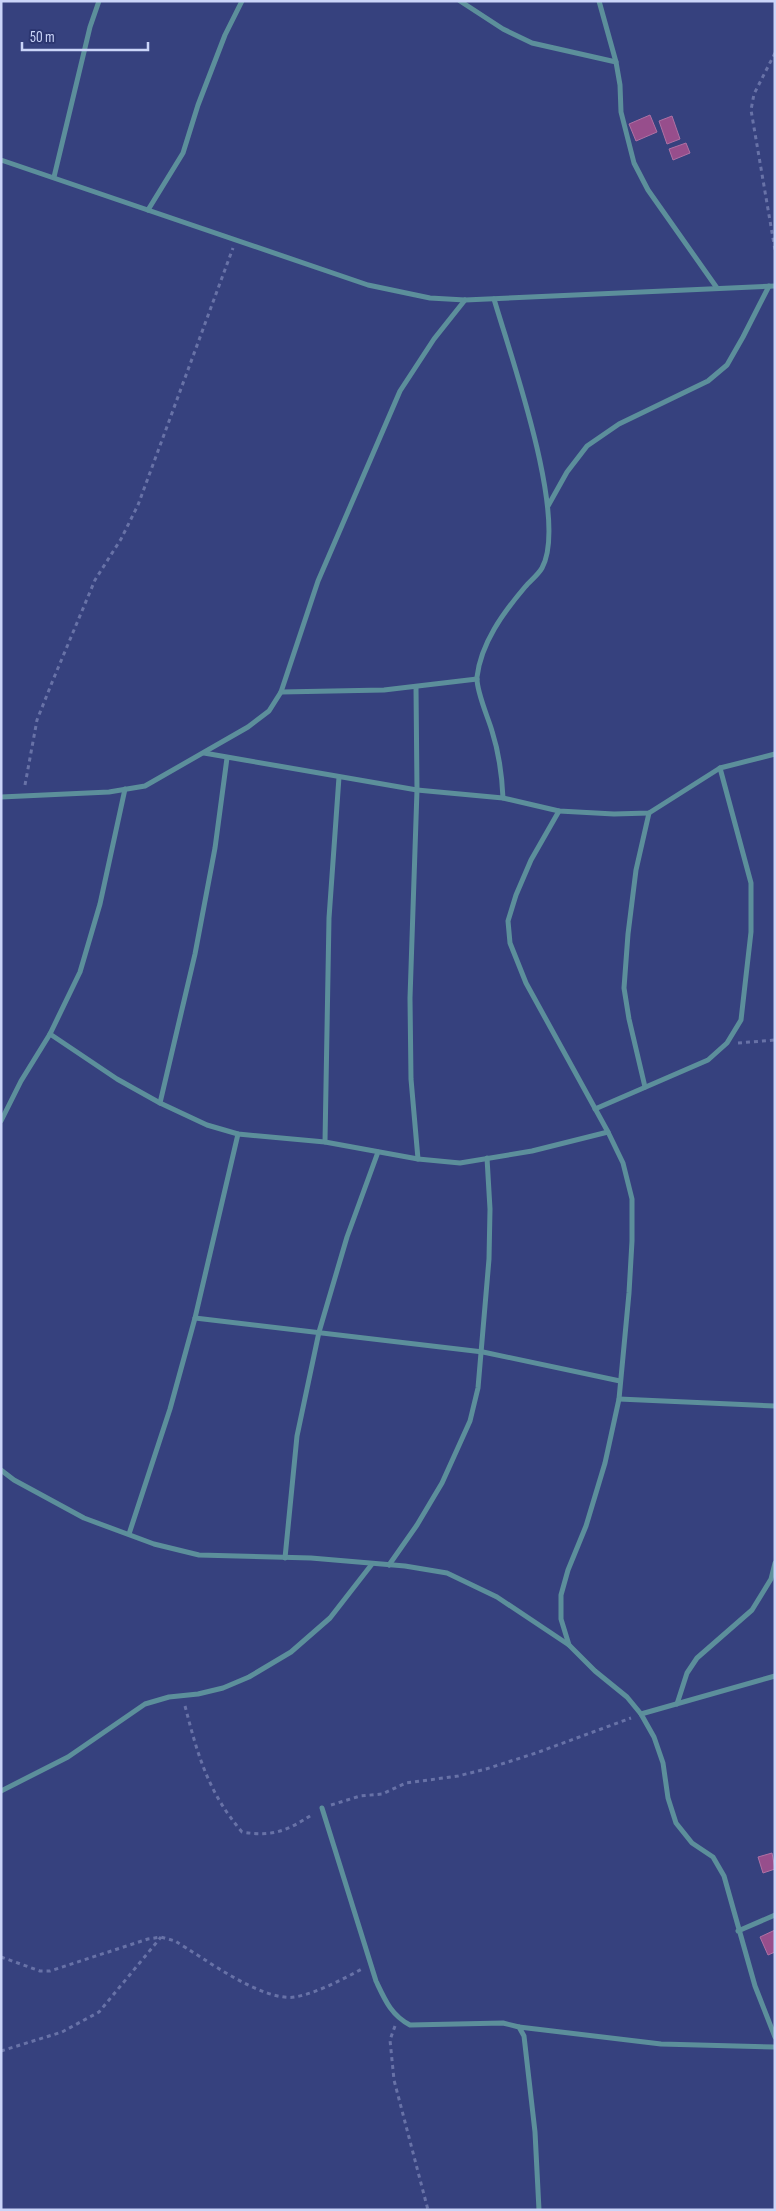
<svg xmlns="http://www.w3.org/2000/svg" width="776" height="2211" viewBox="0 0 776 2211" font-family="'Sofia Sans Condensed',sans-serif">
	<rect width="100%" height="100%" fill="#36417e"/>
	<g fill="#974e8c" stroke="#ae71a4">
		<path d="M650 115 657 132 636 141 629 124Z"/>
		<path d="M672 116 680 139 667 144 659 121Z"/>
		<path d="M686 143 690 153 673 160 669 149Z"/>
		<path d="M772 1853 775 1869 763 1873 758 1857Z"/>
		<path d="M775 1930V1952L768 1955 760 1937Z"/>
	</g>
	<g fill="none" stroke-linecap="round" stroke-linejoin="round">
		<g stroke="#6872a7" stroke-width="3" stroke-dasharray="4 4" stroke-linecap="butt">
			<path d="M775 53 754 94 751 110 775 250"/>
			<path d="M25 785 37 720 53 680 95 580 121 539 138 505 233 248"/>
			<path d="M738 1043 775 1040"/>
			<path d="M185 1706C198 1756 208 1792 242 1832 273 1837 287 1831 313 1814"/>
			<path d="M331 1805 360 1796 382 1794 406 1783 458 1776 486 1769 536 1753 631 1718"/>
			<path d="M1 1957 40 1971H50L148 1939 161 1937 175 1941C204 1958 262 2002 295 1997 317 1993 341 1980 362 1969"/>
			<path d="M395 2026 390 2040 394 2080 428 2210"/>
			<path d="M1 2051 62 2032 99 2012 161 1937"/>
		</g>
		<g stroke="#5c8f9b" stroke-width="5">
			<path d="M460 1 503 29 532 43 616 62"/>
			<path d="M599 1 616 62 620 85 621 112 634 163 648 190 717 288"/>
			<path d="M1 160 368 285 430 298 465 300 775 286"/>
			<path d="M54 177 90 27 99 1"/>
			<path d="M148 210 183 153 198 105 225 35 242 1"/>
			<path d="M494 299C510 354 569 519 542 568 538 575 530 581 525 587 503 613 481 643 477 677 476 691 488 717 492 731 499 753 502 775 503 798"/>
			<path d="M548 506 567 472 587 446 619 424 708 381 727 365 743 337 769 286"/>
			<path d="M416 687 417 790 410 998 411 1079 418 1159"/>
			<path d="M281 692 384 690 477 679"/>
			<path d="M204 753 417 790 503 798 559 811 614 814 649 813 720 768 775 754"/>
			<path d="M1 797 109 792 145 786 248 727 269 711 281 692 318 581 400 391 434 339 465 300"/>
			<path d="M559 811 531 860 516 895 508 921 510 943 526 983 608 1132 623 1163 632 1199V1241L629 1293 619 1399 605 1463 586 1526 568 1570 561 1595V1619L569 1645 595 1671 627 1697 641 1714 654 1737 663 1763 668 1798 676 1823 692 1843 713 1857 724 1876 755 1986 775 2037"/>
			<path d="M50 1034 117 1079 160 1103 207 1125 238 1134 325 1142 418 1159 460 1163 532 1151 608 1132"/>
			<path d="M645 1087 629 1019 624 988 628 934 636 870 649 813"/>
			<path d="M160 1103 195 954 215 848 227 758"/>
			<path d="M595 1109 708 1060 727 1043 741 1020 751 932V883L720 768"/>
			<path d="M1 1121 21 1081 50 1034 80 972 100 904 125 789"/>
			<path d="M325 1142 329 918 339 777"/>
			<path d="M195 1318 483 1352 620 1381"/>
			<path d="M619 1399 775 1406"/>
			<path d="M1 1470 14 1480 84 1518 154 1544 199 1555 311 1558 405 1566 447 1573 497 1597 569 1645"/>
			<path d="M129 1534 170 1409 195 1318 238 1134"/>
			<path d="M285 1558 297 1436 319 1332 347 1237 378 1152"/>
			<path d="M389 1565 417 1525 442 1483 470 1421 478 1388 489 1259 490 1209 487 1158"/>
			<path d="M677 1704 687 1673 697 1658 752 1610 771 1579 775 1563"/>
			<path d="M641 1714 775 1676"/>
			<path d="M1 1791 68 1757 145 1704 169 1697 198 1694 223 1688 249 1677 291 1652 330 1618 372 1564"/>
			<path d="M322 1808 376 1981C385 2000 391 2015 410 2025L503 2023 519 2027 524 2036 535 2132 539 2210"/>
			<path d="M738 1931 775 1915"/>
			<path d="M519 2027 661 2044 775 2047"/>
		</g>
	</g>
	<rect width="776" height="2211" fill="none" stroke="#cbd5f9" stroke-width="5"/>
	<path d="M22 42v8h126v-8" fill="none" stroke="#cbd5f9" stroke-width="2.5"/>
	<text x="30" y="42" font-size="15" fill="#cbd5f9" stroke="#2c3671" stroke-width="4" paint-order="stroke">50 m</text>
</svg>
